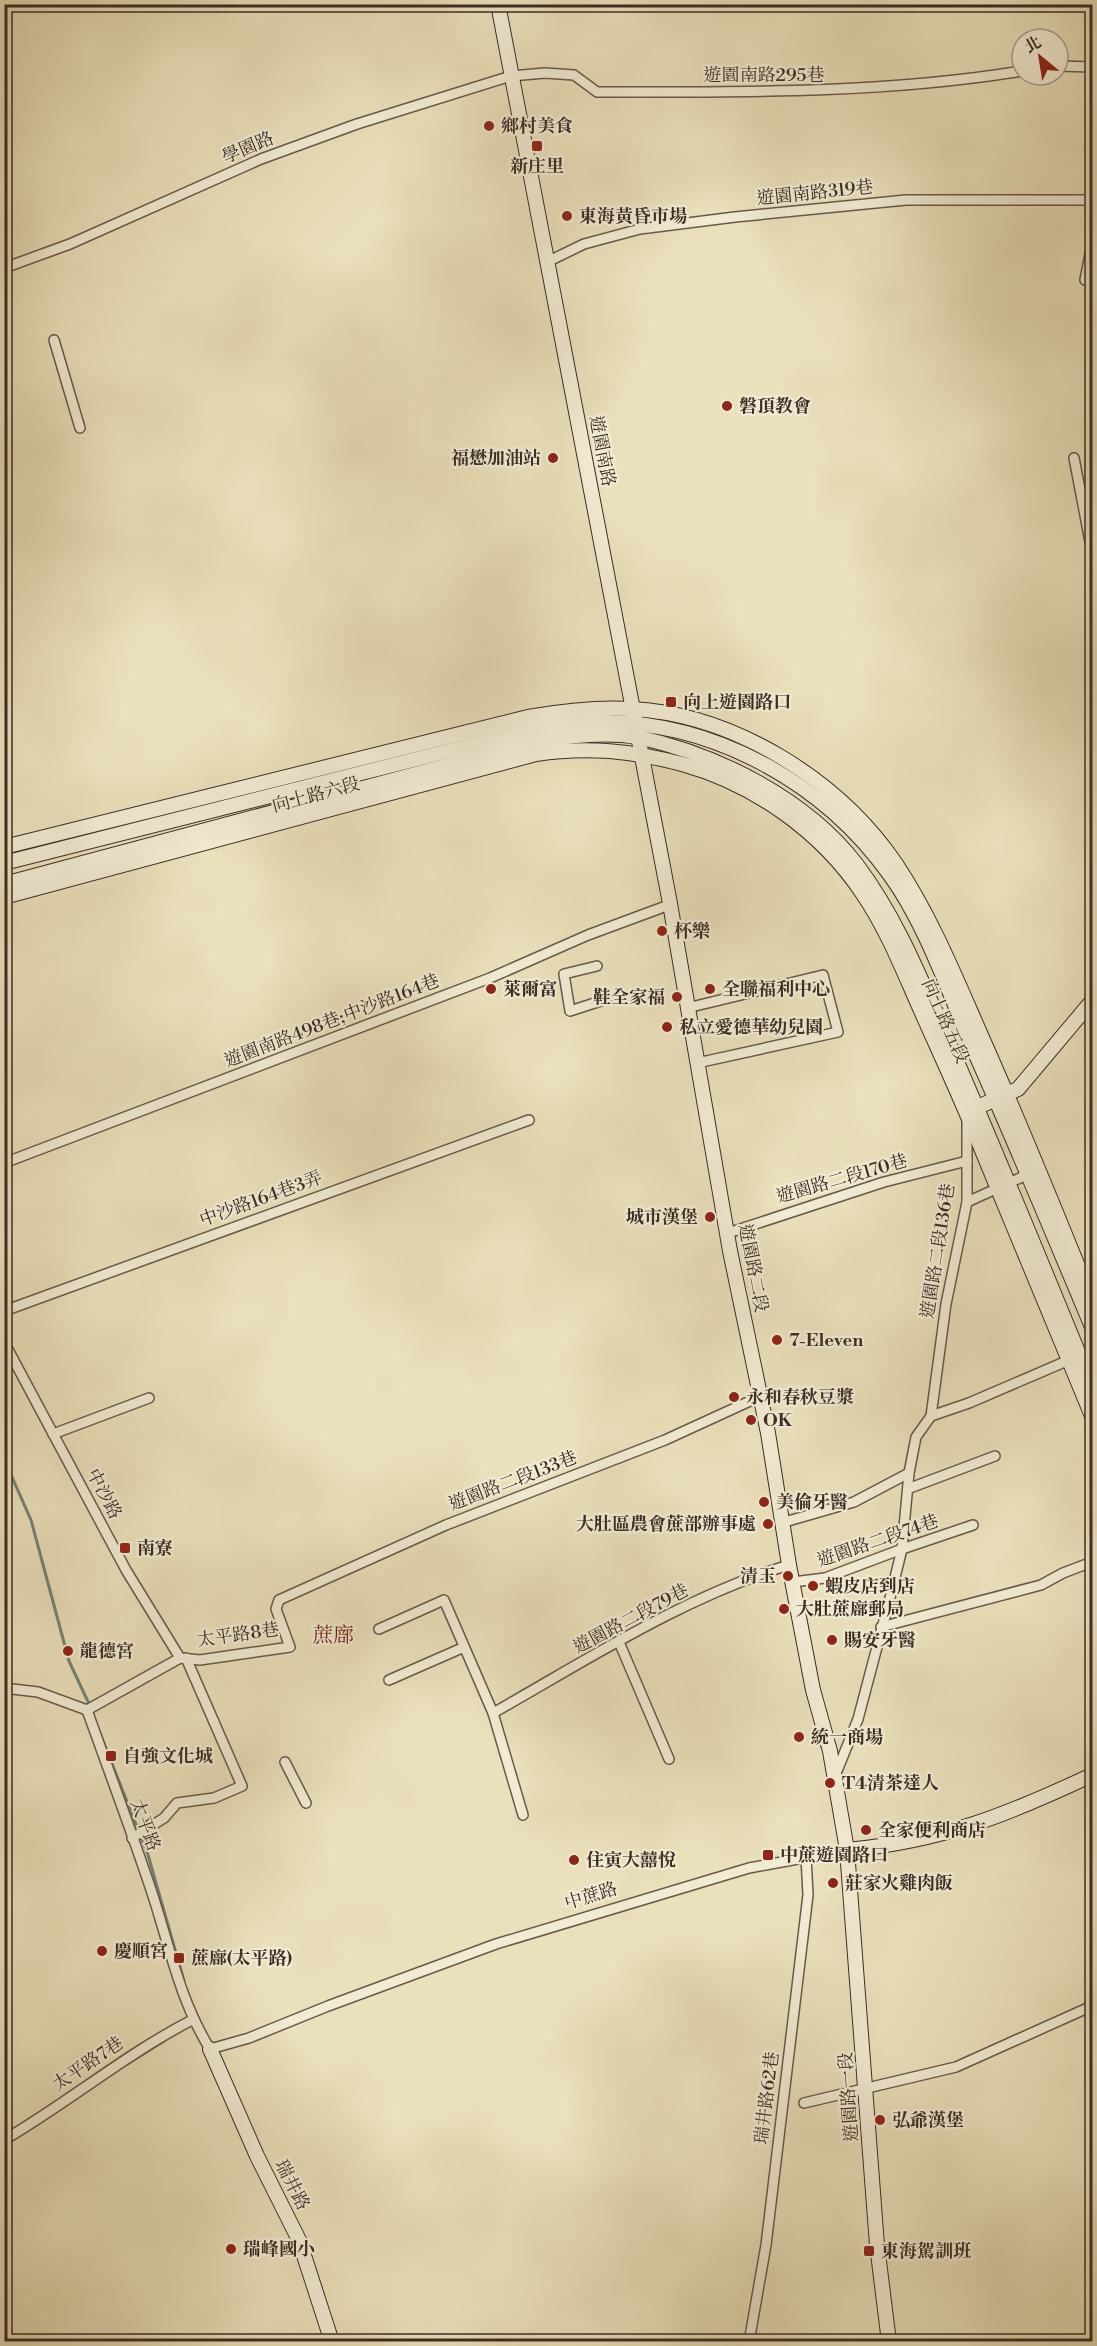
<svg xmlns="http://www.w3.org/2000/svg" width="1097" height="2346" viewBox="0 0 1097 2346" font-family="'Libre Bodoni','Noto Serif TC',serif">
	<rect width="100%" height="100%" fill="#eae0bb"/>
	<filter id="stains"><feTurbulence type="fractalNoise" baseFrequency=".00333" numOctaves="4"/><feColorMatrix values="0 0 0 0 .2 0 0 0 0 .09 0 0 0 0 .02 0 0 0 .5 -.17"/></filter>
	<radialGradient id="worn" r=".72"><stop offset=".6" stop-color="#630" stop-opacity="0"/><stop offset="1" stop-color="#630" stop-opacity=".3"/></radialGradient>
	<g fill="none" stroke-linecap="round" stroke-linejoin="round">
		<g stroke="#738379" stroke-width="3">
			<path d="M4 1459 31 1520 69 1661 90 1706"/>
			<path d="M94 1718 148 1855 184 1981"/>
			<path d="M116 2071 164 2041"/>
		</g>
		<defs>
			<g id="street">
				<path d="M1058 66 1092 67"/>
				<path d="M547 262 584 244 640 229 735 217 906 200H1092"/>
				<path d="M4 268 70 244 261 159 357 124 511 76 545 73 574 75 597 92C739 92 881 94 1022 71"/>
				<path d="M1085 280 1092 244"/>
				<path d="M54 340 80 428"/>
				<path d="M1074 458 1092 552"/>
				<path d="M597 966 564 974 570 1011 607 999"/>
				<path d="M687 1008 823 975 838 1032 697 1063"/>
				<path d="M4 1163 490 978 588 935 669 905"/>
				<path d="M967 1202 1033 1172"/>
				<path d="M728 1233 884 1182 967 1161"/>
				<path d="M4 1311 529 1120"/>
				<path d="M4 1342 126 1570 180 1658"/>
				<path d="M931 1416 969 1403 1069 1360"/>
				<path d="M53 1434 149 1398"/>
				<path d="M910 1488 995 1456"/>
				<path d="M781 1523 854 1502 909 1473"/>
				<path d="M793 1582 825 1578 902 1549 973 1525"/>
				<path d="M881 1627 1041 1585 1063 1573 1092 1562"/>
				<path d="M379 1629 444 1600 493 1713 523 1815"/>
				<path d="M619 1642 669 1759"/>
				<path d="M389 1680 462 1648"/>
				<path d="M4 1688 38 1692 87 1710"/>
				<path d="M87 1710C107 1766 128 1822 147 1878 168 1937 177 1996 210 2049L249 2038 328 2006 496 1944 749 1868 847 1850"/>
				<path d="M87 1710 180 1658 200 1660 290 1647 276 1609 279 1600 446 1525 665 1440 761 1396"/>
				<path d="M493 1713C587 1660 685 1596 789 1565"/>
				<path d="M285 1762 306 1803"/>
				<path d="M835 1776 858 1719 890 1598 902 1549 909 1473 916 1437 931 1416 946 1304 967 1202V1120"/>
				<path d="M132 1838 164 1818 177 1803 214 1798 242 1786 186 1658"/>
				<path d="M804 2103 956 2067 1092 2006"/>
				<path d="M4 2140C69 2102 126 2054 192 2020"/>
				<path d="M749 2342 766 2245 808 1895 806 1857"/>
			</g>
			<g id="secondary">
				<path d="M498 4 669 898 730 1251 768 1433 789 1565 813 1690 830 1751 847 1850 877 2245 889 2342"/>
				<path d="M4 847 528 717C562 711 596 707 631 709 734 714 839 780 896 864 933 920 957 981 984 1042 1022 1128 1057 1214 1092 1301"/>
				<path d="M4 863 532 730C556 726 580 722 604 722 717 723 825 784 890 875 926 924 951 999 976 1055 1016 1145 1054 1236 1092 1327"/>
				<path d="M4 884 535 742C567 736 604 731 637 737 717 754 807 799 857 865 900 922 926 992 955 1057 1002 1166 1047 1276 1092 1386"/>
				<path d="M4 897 536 754C587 746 633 751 682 764 754 784 821 831 863 894 888 931 904 973 922 1013 942 1058 963 1103 981 1148 1018 1238 1055 1327 1092 1416"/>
				<path d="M969 1111 1018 1089 1092 1001"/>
				<path d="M847 1850C942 1841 1007 1815 1092 1775"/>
				<path d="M210 2049 257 2156 299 2240 332 2342"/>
			</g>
		</defs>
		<use href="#street" stroke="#67594b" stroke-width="12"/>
		<use href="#secondary" stroke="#3b2c26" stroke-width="16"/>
		<use href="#street" stroke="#f1ebd3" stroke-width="9"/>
		<use href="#secondary" stroke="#f1ebd3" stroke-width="14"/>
	</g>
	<g fill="#8f2418" stroke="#f1ebd3" stroke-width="2">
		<circle cx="489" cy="126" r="6"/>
		<rect x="531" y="140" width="12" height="12" rx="3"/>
		<circle cx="567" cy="216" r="6"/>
		<circle cx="727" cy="406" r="6"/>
		<circle cx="553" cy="458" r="6"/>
		<rect x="665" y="696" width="12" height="12" rx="3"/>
		<circle cx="662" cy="931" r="6"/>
		<circle cx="491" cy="989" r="6"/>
		<circle cx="710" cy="989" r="6"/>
		<circle cx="677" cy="997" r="6"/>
		<circle cx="667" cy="1027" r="6"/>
		<circle cx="710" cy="1217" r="6"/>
		<circle cx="777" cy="1340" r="6"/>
		<circle cx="734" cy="1397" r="6"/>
		<circle cx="751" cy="1420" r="6"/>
		<circle cx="764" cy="1502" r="6"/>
		<circle cx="768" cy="1524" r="6"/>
		<rect x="119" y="1542" width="12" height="12" rx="3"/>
		<circle cx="788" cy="1576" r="6"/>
		<circle cx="813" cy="1586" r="6"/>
		<circle cx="784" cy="1609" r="6"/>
		<circle cx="832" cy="1640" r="6"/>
		<circle cx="68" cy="1651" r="6"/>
		<circle cx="799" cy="1737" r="6"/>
		<rect x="105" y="1750" width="12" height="12" rx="3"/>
		<circle cx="830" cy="1783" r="6"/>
		<circle cx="866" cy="1830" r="6"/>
		<rect x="762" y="1849" width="12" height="12" rx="3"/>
		<circle cx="574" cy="1860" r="6"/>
		<circle cx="833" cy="1883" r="6"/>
		<circle cx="102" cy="1951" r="6"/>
		<rect x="173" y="1952" width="12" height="12" rx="3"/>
		<circle cx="880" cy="2120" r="6"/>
		<circle cx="231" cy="2249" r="6"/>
		<rect x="863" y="2245" width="12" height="12" rx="3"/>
	</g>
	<g text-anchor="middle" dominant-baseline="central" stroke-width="4.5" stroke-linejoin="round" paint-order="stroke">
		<g font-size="18" fill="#3b2c26" stroke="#f1ebd3">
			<text x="764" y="75">遊園南路295巷</text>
			<text transform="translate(248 148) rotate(-23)">學園路</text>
			<text transform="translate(815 193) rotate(-6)">遊園南路319巷</text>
			<text transform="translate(602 451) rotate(79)">遊園南路</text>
			<text transform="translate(316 795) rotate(-15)">向上路六段</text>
			<text transform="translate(332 1021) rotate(-21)">遊園南路498巷;中沙路164巷</text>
			<text transform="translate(945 1021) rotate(66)">向上路五段</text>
			<text transform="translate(842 1179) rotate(-16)">遊園路二段170巷</text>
			<text transform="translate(261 1199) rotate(-20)">中沙路164巷3弄</text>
			<text transform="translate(938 1251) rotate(-81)">遊園路二段136巷</text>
			<text transform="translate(753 1268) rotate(79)">遊園路二段</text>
			<text transform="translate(513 1481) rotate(-21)">遊園路二段133巷</text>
			<text transform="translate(104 1494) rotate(62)">中沙路</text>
			<text transform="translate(878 1541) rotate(-19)">遊園路二段74巷</text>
			<text transform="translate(631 1619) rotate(-28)">遊園路二段79巷</text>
			<text transform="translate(238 1635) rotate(-8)">太平路8巷</text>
			<text transform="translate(145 1825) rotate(70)">太平路</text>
			<text transform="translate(591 1896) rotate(-17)">中蔗路</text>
			<text transform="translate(88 2064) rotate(-34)">太平路7巷</text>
			<text transform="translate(849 2097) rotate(-94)">遊園路一段</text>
			<text transform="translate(767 2098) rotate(-83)">瑞井路62巷</text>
			<text transform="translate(292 2185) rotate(63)">瑞井路</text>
		</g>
		<g font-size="18" font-weight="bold" fill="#3b2c26" stroke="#f1ebd3" text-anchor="start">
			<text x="501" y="126">鄉村美食</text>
			<text x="537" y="166" text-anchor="middle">新庄里</text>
			<text x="579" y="216">東海黃昏市場</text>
			<text x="739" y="406">磐頂教會</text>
			<text x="541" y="458" text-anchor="end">福懋加油站</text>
			<text x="683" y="702">向上遊園路口</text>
			<text x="674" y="931">杯樂</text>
			<text x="503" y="989">萊爾富</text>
			<text x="722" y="989">全聯福利中心</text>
			<text x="665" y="997" text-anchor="end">鞋全家福</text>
			<text x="679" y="1027">私立愛德華幼兒園</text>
			<text x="698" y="1217" text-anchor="end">城市漢堡</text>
			<text x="789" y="1340">7-Eleven</text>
			<text x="746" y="1397">永和春秋豆漿</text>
			<text x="763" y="1420">OK</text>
			<text x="776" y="1502">美倫牙醫</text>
			<text x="756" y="1524" text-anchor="end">大肚區農會蔗部辦事處</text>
			<text x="137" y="1548">南寮</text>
			<text x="776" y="1576" text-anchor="end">清玉</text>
			<text x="825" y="1586">蝦皮店到店</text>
			<text x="796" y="1609">大肚蔗廍郵局</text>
			<text x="844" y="1640">賜安牙醫</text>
			<text x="80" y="1651">龍德宮</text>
			<text x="811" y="1737">統一商場</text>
			<text x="123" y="1756">自強文化城</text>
			<text x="842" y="1783">T4清茶達人</text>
			<text x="878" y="1830">全家便利商店</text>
			<text x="780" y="1855">中蔗遊園路口</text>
			<text x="586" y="1860">住寅大囍悅</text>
			<text x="845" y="1883">莊家火雞肉飯</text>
			<text x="114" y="1951">慶順宮</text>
			<text x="191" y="1958">蔗廍(太平路)</text>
			<text x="892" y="2120">弘爺漢堡</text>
			<text x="243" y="2249">瑞峰國小</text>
			<text x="881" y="2251">東海駕訓班</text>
		</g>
		<g font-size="21" fill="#7a1f14" stroke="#f1ebd3">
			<text x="333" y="1636">蔗廍</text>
		</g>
	</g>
	<rect width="1097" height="2346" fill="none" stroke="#eae0bb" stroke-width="24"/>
	<rect x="6" y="6" width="1085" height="2334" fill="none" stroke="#3b2c26" stroke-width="3"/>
	<rect x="12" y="12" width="1073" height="2322" fill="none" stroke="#3b2c26" stroke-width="1.5"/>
	<g transform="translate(1040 57) rotate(330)"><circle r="28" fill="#f1ebd3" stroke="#a89f8e" stroke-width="1.5"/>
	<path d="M0-4.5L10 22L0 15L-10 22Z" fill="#8f2418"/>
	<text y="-9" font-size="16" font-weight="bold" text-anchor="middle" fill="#3b2c26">北</text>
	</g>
	<rect width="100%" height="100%" filter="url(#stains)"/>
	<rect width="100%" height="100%" fill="url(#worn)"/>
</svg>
